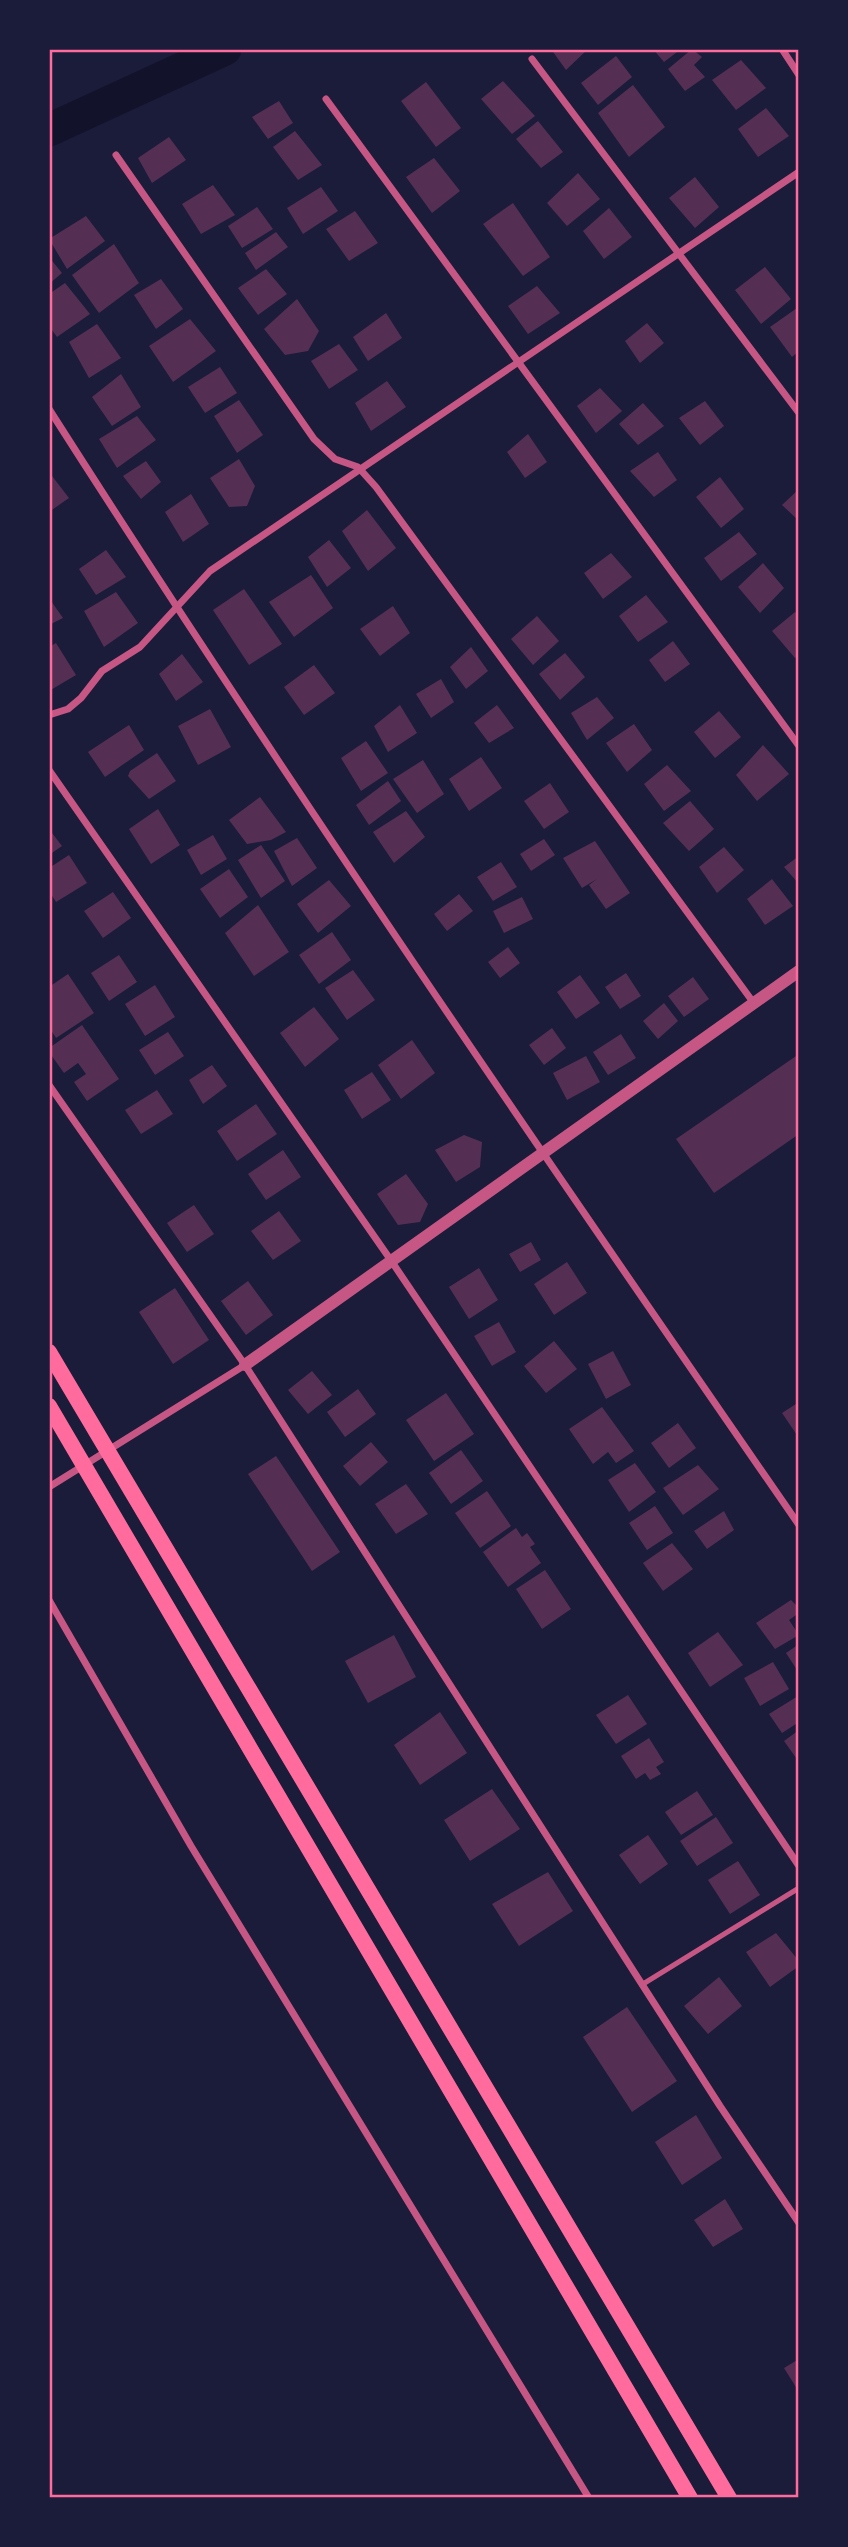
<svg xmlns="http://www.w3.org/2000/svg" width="848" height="2547" viewBox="0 0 848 2547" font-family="Lora,serif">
	<rect width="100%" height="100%" fill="#1b1b3a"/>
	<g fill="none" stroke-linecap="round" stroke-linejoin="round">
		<path stroke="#12122b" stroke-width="33" d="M49 130 225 49"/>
	</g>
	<g fill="#542f53">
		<path d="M551 49H588L566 70Z"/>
		<path d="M653 49H681L664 62Z"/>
		<path d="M692 49 702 57 694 65 705 77 685 91 668 69Z"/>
		<path d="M616 56 632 77 598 105 581 83Z"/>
		<path d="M741 60 766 88 736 110 712 80Z"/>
		<path d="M503 81 535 116 512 134 481 99Z"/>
		<path d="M426 82 461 128 436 147 401 101Z"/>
		<path d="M633 85 665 127 629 157 598 113Z"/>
		<path d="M279 101 293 123 268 139 252 117Z"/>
		<path d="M766 108 789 136 758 157 738 129Z"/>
		<path d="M538 121 563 152 541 168 516 139Z"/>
		<path d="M295 131 322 165 298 180 273 147Z"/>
		<path d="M169 137 186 160 152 183 138 158Z"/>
		<path d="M434 158 460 191 432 213 406 177Z"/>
		<path d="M578 173 600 199 567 226 547 203Z"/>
		<path d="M695 177 719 207 695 228 669 198Z"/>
		<path d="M213 185 235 215 201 234 182 204Z"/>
		<path d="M321 187 338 211 303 234 287 208Z"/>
		<path d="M513 203 550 257 523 276 483 224Z"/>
		<path d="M257 207 273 229 242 248 228 226Z"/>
		<path d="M609 208 632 237 604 259 583 231Z"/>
		<path d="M355 211 378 243 349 261 326 229Z"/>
		<path d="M86 216 105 241 67 269 49 239Z"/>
		<path d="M276 232 288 247 256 270 245 253Z"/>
		<path d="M114 244 139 283 99 313 72 275Z"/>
		<path d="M49 257 62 273 49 284Z"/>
		<path d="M765 267 791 299 761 324 735 290Z"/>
		<path d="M266 269 287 294 258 315 238 288Z"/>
		<path d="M161 279 183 309 156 329 134 295Z"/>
		<path d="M65 283 90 314 57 337 49 326V294Z"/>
		<path d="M537 286 560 313 528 334 508 306Z"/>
		<path d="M297 299 319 331 308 351 285 355 264 329Z"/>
		<path d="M797 308 799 351 792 357 770 327Z"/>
		<path d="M386 313 402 338 368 361 353 337Z"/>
		<path d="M190 319 216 351 173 382 149 346Z"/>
		<path d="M647 323 664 343 640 363 625 341Z"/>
		<path d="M97 324 121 358 89 378 69 342Z"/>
		<path d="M339 344 358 370 329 389 311 361Z"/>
		<path d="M220 367 237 393 205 413 188 387Z"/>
		<path d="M121 374 141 407 112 426 92 397Z"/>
		<path d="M387 381 406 407 371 431 355 403Z"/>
		<path d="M600 388 622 411 596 433 577 406Z"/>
		<path d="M239 400 263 435 237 453 214 416Z"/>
		<path d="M705 401 724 426 700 445 679 418Z"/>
		<path d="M643 403 664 426 638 445 619 424Z"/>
		<path d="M137 416 156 440 117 468 99 439Z"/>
		<path d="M528 434 547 462 525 478 507 452Z"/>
		<path d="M658 452 677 480 654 497 630 471Z"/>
		<path d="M239 459 255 486 247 506 229 507 210 478Z"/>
		<path d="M146 461 161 482 141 499 123 476Z"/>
		<path d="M49 472 69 498 49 512Z"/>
		<path d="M720 477 744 509 721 528 696 497Z"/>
		<path d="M799 489V521L782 505Z"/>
		<path d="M191 494 209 524 183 542 165 512Z"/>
		<path d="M367 510 396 548 368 571 342 531Z"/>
		<path d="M739 532 757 554 721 581 704 558Z"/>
		<path d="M329 540 351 568 327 587 308 557Z"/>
		<path d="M106 550 126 577 96 595 79 569Z"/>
		<path d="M611 553 632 577 603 599 584 573Z"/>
		<path d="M763 563 784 588 760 613 738 587Z"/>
		<path d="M311 575 333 608 294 637 269 602Z"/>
		<path d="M244 589 282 644 249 665 213 610Z"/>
		<path d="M116 592 138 623 104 647 84 611Z"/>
		<path d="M646 595 668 622 638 642 619 616Z"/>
		<path d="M49 598 63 618 49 625Z"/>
		<path d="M393 606 410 633 380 656 360 629Z"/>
		<path d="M795 612 799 615V655L795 658 772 631Z"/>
		<path d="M537 616 559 641 533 665 511 639Z"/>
		<path d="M673 641 690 664 665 682 649 660Z"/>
		<path d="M56 643 76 675 49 691V647Z"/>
		<path d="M471 647 488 671 466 689 450 667Z"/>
		<path d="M565 653 585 677 560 700 539 674Z"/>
		<path d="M182 654 203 682 176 701 159 674Z"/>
		<path d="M314 665 335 693 304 715 284 687Z"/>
		<path d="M441 679 454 702 431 718 416 694Z"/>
		<path d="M597 697 614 718 587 740 571 713Z"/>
		<path d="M400 705 417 733 388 752 374 726Z"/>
		<path d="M497 705 514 728 489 743 474 723Z"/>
		<path d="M210 709 231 747 198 765 178 726Z"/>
		<path d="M719 711 741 737 715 758 694 732Z"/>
		<path d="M634 724 652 750 627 772 606 743Z"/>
		<path d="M129 725 144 750 105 777 88 752Z"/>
		<path d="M366 741 388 773 361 791 341 758Z"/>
		<path d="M763 745 789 774 757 801 736 775Z"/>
		<path d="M157 753 176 781 149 799 128 776 130 771Z"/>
		<path d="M481 757 502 788 469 811 449 779Z"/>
		<path d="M423 760 444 794 417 813 393 779Z"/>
		<path d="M667 765 691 791 664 811 644 784Z"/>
		<path d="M388 781 401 801 369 825 356 805Z"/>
		<path d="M550 783 569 812 544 829 524 801Z"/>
		<path d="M260 797 286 832 271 840 247 844 229 820Z"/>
		<path d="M690 801 714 829 689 851 663 823Z"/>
		<path d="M158 809 180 845 151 864 129 829Z"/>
		<path d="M406 811 425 837 394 863 373 832Z"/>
		<path d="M49 829 62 846 49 855Z"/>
		<path d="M213 835 227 859 201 875 187 850Z"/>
		<path d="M297 838 317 868 292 886 274 851Z"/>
		<path d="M544 839 555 855 531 871 520 854Z"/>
		<path d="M595 841 630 893 606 909 589 885 597 879 582 888 563 858Z"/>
		<path d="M261 845 285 881 261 898 238 860Z"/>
		<path d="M724 847 744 870 717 893 699 867Z"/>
		<path d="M69 855 87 883 56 902 49 891V868Z"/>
		<path d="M799 856V884L784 867Z"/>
		<path d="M501 862 517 887 493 901 477 877Z"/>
		<path d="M229 869 248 897 220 918 200 889Z"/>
		<path d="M772 879 793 906 765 925 747 899Z"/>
		<path d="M329 880 351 906 318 933 297 904Z"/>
		<path d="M113 892 131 918 103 938 84 911Z"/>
		<path d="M459 894 473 911 447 931 434 914Z"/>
		<path d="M522 897 533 919 504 933 493 911Z"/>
		<path d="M258 905 289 952 254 976 225 933Z"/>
		<path d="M332 932 351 960 319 984 299 955Z"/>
		<path d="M508 947 520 963 500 978 488 962Z"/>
		<path d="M119 955 137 982 109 1001 91 973Z"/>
		<path d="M353 970 375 1000 347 1020 325 988Z"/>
		<path d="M626 973 641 996 620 1009 605 987Z"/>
		<path d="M68 974 94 1013 56 1038 49 1027V987Z"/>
		<path d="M580 975 600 1003 576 1019 557 992Z"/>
		<path d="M693 977 709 999 684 1017 668 996Z"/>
		<path d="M155 985 175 1017 145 1036 125 1004Z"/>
		<path d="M664 1003 678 1021 658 1039 643 1021Z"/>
		<path d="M314 1007 339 1039 305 1067 280 1033Z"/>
		<path d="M82 1025 119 1079 87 1101 74 1082 86 1074 78 1063 64 1073 49 1052V1048Z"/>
		<path d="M552 1028 566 1048 544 1065 529 1045Z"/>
		<path d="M168 1032 184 1056 155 1075 139 1050Z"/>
		<path d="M621 1034 636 1058 608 1075 593 1052Z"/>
		<path d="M412 1040 435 1073 401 1099 378 1065Z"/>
		<path d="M799 1054V1134L714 1193 676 1139Z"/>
		<path d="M586 1056 600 1082 567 1100 553 1073Z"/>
		<path d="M212 1065 227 1086 203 1104 189 1080Z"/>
		<path d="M372 1072 391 1100 362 1119 344 1090Z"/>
		<path d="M157 1090 173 1114 141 1134 125 1110Z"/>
		<path d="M256 1104 277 1134 237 1161 217 1131Z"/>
		<path d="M464 1135 482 1142 480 1167 456 1182 435 1150Z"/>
		<path d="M283 1150 301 1177 266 1200 248 1174Z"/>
		<path d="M406 1174 428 1204 420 1222 398 1225 377 1194Z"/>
		<path d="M194 1205 214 1234 187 1252 167 1223Z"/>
		<path d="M279 1211 301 1241 273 1260 251 1231Z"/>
		<path d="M531 1242 541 1260 520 1272 509 1254Z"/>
		<path d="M567 1262 587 1293 554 1315 534 1284Z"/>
		<path d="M479 1268 498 1300 469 1319 449 1287Z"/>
		<path d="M248 1281 273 1315 246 1335 221 1301Z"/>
		<path d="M175 1288 209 1340 173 1364 139 1312Z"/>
		<path d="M499 1322 516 1352 492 1366 474 1336Z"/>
		<path d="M554 1341 577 1369 546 1393 524 1366Z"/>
		<path d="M613 1351 631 1385 606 1399 588 1364Z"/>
		<path d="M312 1371 332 1395 308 1414 288 1390Z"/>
		<path d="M358 1389 376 1414 345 1437 327 1412Z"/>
		<path d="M446 1393 474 1434 434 1461 406 1420Z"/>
		<path d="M799 1402V1438L782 1413Z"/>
		<path d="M602 1407 634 1451 616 1463 608 1452 593 1464 569 1429Z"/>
		<path d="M678 1423 696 1448 669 1468 651 1443Z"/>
		<path d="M371 1442 388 1462 360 1486 343 1466Z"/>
		<path d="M461 1450 483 1481 451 1504 429 1473Z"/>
		<path d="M276 1456 340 1552 312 1571 248 1474Z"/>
		<path d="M635 1463 656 1492 629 1512 608 1480Z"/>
		<path d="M698 1465 719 1489 683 1515 663 1488Z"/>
		<path d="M406 1484 428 1514 396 1534 375 1504Z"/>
		<path d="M487 1491 511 1526 480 1548 455 1513Z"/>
		<path d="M655 1506 673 1533 647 1550 629 1523Z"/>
		<path d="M724 1511 734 1530 707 1549 694 1531Z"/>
		<path d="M516 1528 522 1537 527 1533 535 1544 530 1547 541 1563 508 1587 483 1552Z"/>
		<path d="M672 1543 693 1569 663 1591 643 1563Z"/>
		<path d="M545 1570 571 1609 542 1629 516 1589Z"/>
		<path d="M791 1600 799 1608V1613L789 1620 799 1635 775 1649 756 1623Z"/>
		<path d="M718 1632 743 1665 710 1687 688 1653Z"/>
		<path d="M394 1635 416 1677 368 1703 345 1661Z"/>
		<path d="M799 1644V1673L786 1653Z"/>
		<path d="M773 1662 789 1689 760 1706 744 1678Z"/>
		<path d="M628 1695 647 1724 616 1744 596 1715Z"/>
		<path d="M798 1696 799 1722 782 1733 769 1714Z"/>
		<path d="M440 1712 467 1753 420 1785 394 1745Z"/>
		<path d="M799 1730V1762L784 1741Z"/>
		<path d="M649 1738 664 1762 656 1767 661 1774 650 1780 645 1773 636 1779 621 1756Z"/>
		<path d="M492 1789 520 1829 470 1861 444 1820Z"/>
		<path d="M697 1791 713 1815 681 1835 665 1812Z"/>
		<path d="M716 1817 733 1843 697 1866 680 1841Z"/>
		<path d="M648 1835 668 1864 640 1884 619 1855Z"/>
		<path d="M738 1861 760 1895 730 1914 708 1880Z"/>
		<path d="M548 1872 573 1911 519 1946 492 1904Z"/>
		<path d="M776 1933 799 1961V1966L770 1987 746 1952Z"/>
		<path d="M719 1977 742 2006 708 2034 684 2006Z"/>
		<path d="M627 2007 677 2081 632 2112 583 2037Z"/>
		<path d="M696 2115 722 2158 682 2185 655 2142Z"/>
		<path d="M725 2199 743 2229 713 2247 694 2220Z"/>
		<path d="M799 2359V2392L784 2368Z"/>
	</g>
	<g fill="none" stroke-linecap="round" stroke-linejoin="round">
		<path stroke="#c65784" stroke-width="5" d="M643 1984 799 1888"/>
		<g stroke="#c65784" stroke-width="7">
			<path d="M782 49 799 75"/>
			<path d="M532 59 799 413"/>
			<path d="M326 99 799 746"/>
			<path d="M116 155 314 439 335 459 358 467 376 487 753 1002"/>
			<path d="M49 409C290 787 544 1156 799 1525"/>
			<path d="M49 715 68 709 81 698 102 671 140 647 210 571 799 172"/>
			<path d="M49 770 390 1259 799 1866"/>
			<path d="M49 1085 245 1365 720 2106 799 2223"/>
			<path d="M49 1487 245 1365"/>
			<path d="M49 1600 191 1846 589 2498"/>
		</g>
		<path stroke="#c65784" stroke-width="12" d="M245 1365 799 971"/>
		<g stroke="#ff6b9d" stroke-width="16">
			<path d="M49 1352 729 2498"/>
			<path d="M49 1406 690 2498"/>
		</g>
	</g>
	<rect width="848" height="2547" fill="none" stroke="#1b1b3a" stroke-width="102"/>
	<rect x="51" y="51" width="746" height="2445" fill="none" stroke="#ff6b9d" stroke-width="2.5"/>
</svg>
